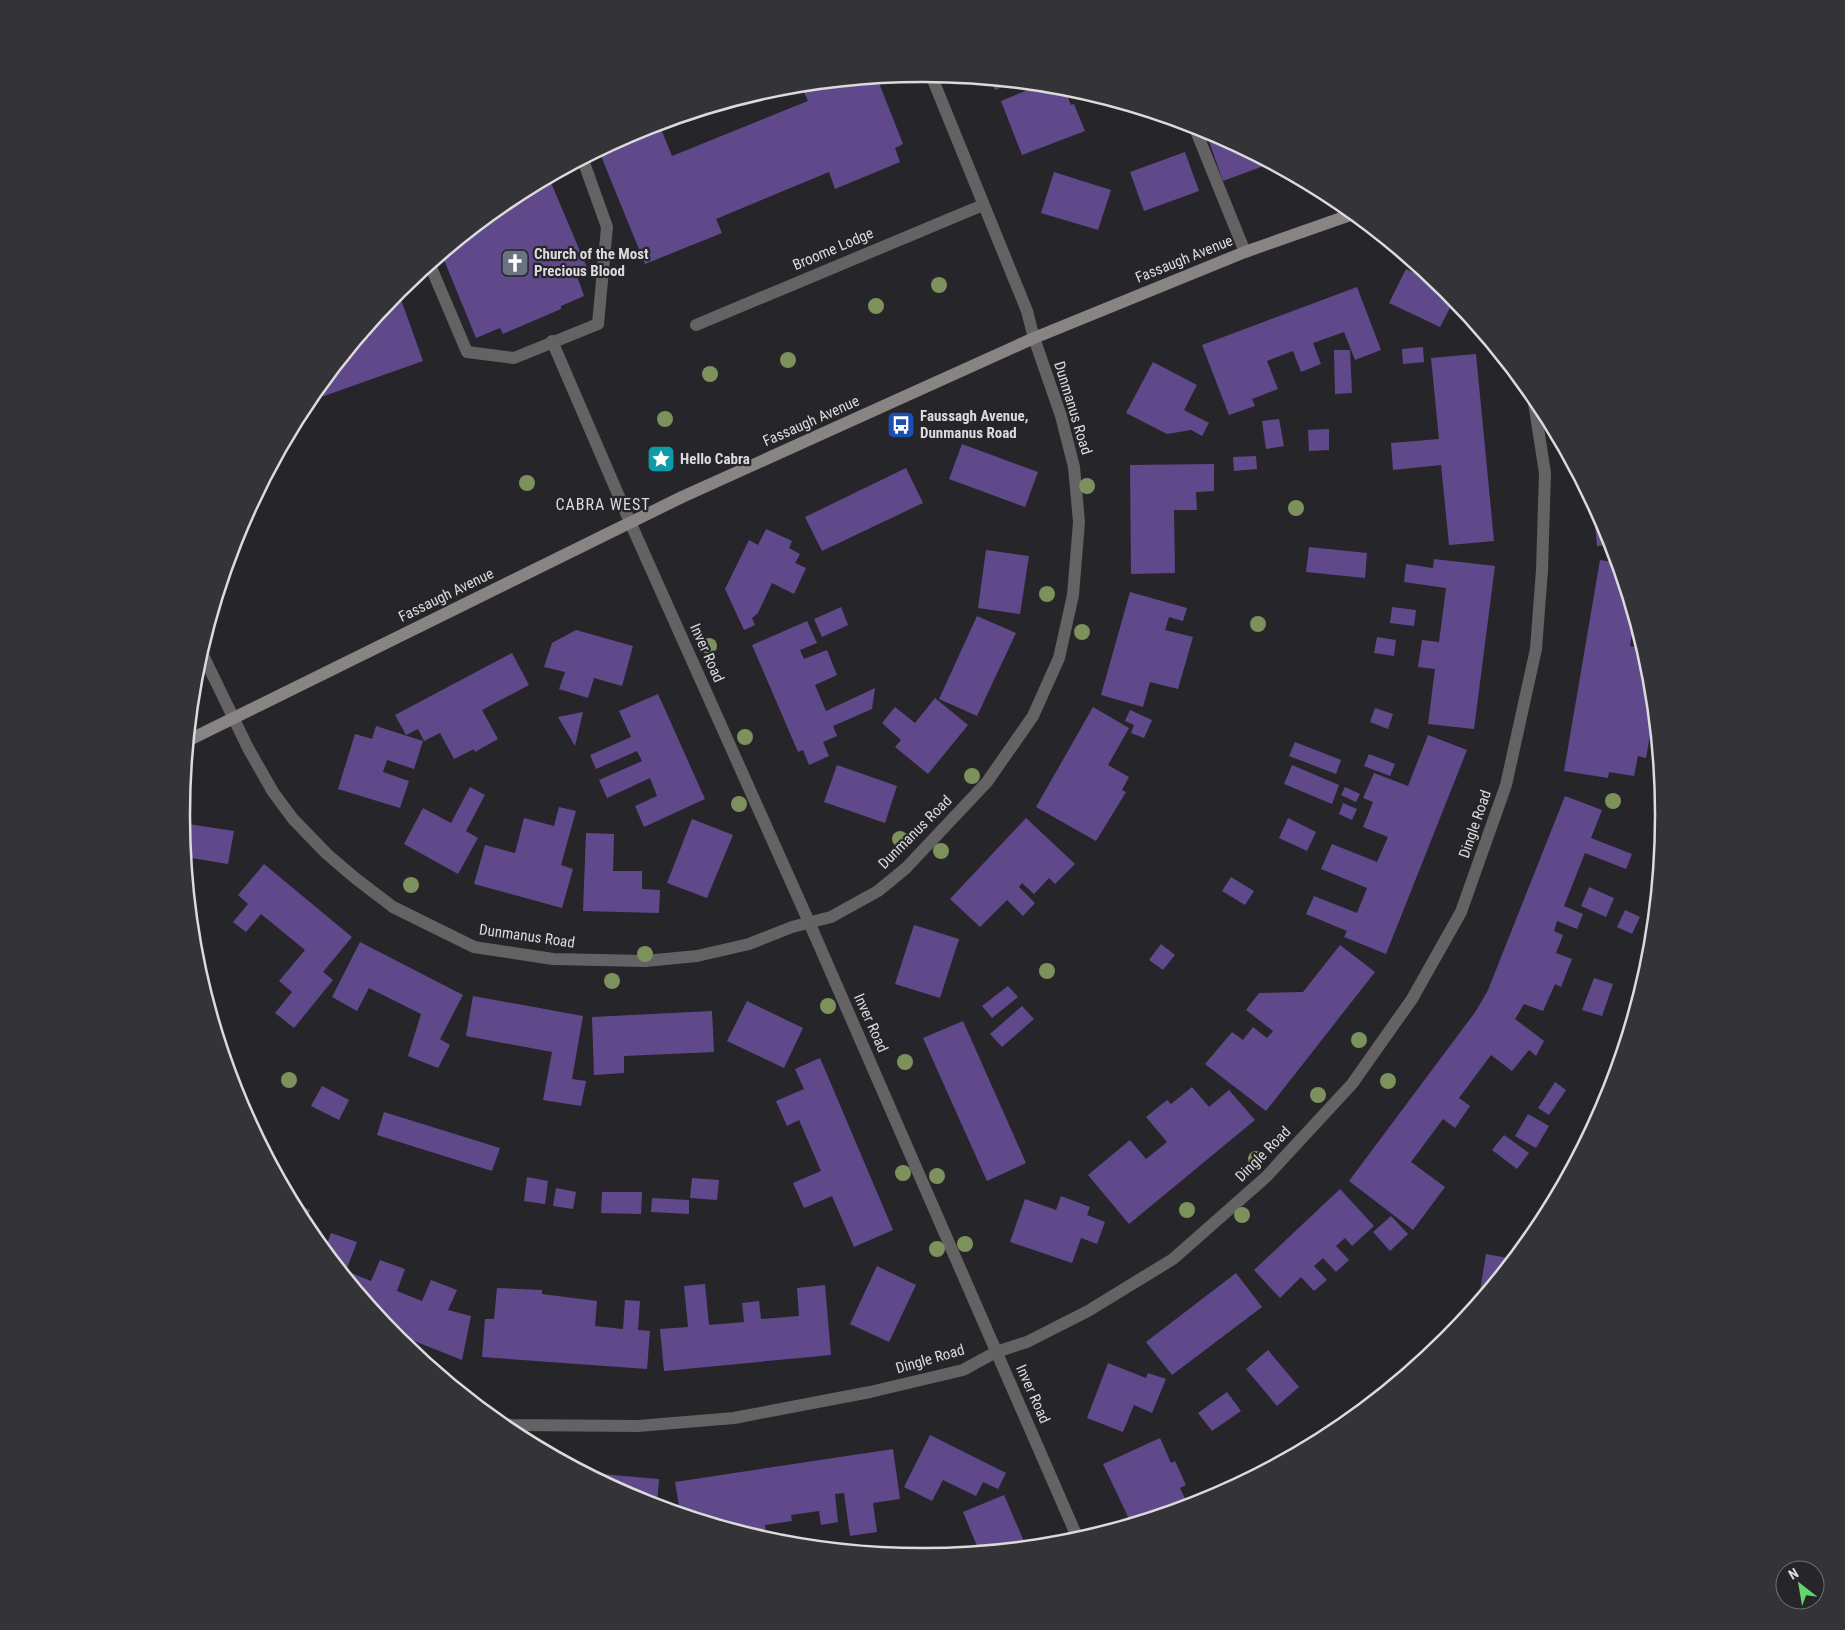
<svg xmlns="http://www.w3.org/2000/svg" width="1845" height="1630" viewBox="0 0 1845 1630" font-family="'Roboto Condensed',sans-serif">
	<rect width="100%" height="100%" fill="#262529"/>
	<g fill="#60498b">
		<path d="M877 78 903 144 895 148 900 162 835 189 829 172 716 219 722 233 645 264 599 151 639 130 659 124 672 156 808 101 801 86Z"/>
		<path d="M992 81 1012 83 995 90Z"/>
		<path d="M1040 85 1064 88 1071 105 1074 104 1085 131 1022 155 1001 101Z"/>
		<path d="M1205 130H1206L1269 164 1223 181Z"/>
		<path d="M1185 152 1199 191 1144 211 1130 172Z"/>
		<path d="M1054 172 1111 190 1098 230 1041 213Z"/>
		<path d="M549 178 588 270 576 273 584 296 561 306V309L503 334 500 328 476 338 442 255 511 199Z"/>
		<path d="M1406 269 1439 285 1454 300 1440 327 1389 303Z"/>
		<path d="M1357 287 1381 350 1355 360 1344 332 1313 343 1321 364 1301 372 1293 351 1267 361 1278 389 1252 399 1255 406 1229 415 1202 345Z"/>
		<path d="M398 291 423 361 307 402 356 342 370 337 367 329Z"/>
		<path d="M1423 347 1424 362 1403 364 1402 349Z"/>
		<path d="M1334 350H1350L1352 393 1335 394Z"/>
		<path d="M1476 354 1494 541 1449 545 1441 465 1393 470 1391 443 1439 439 1431 358Z"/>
		<path d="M1153 362 1197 385 1184 410 1209 423 1202 436 1191 430 1167 434 1126 413Z"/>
		<path d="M1279 419 1284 446 1266 449 1262 421Z"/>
		<path d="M1329 429V450L1309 451 1308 430Z"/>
		<path d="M962 444 1038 472 1025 507 949 479Z"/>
		<path d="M1256 456 1257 469 1234 471 1233 457Z"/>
		<path d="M1214 464V491L1196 492 1197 510H1174L1175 573 1131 574 1130 465Z"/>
		<path d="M906 468 923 503 822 551 805 517Z"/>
		<path d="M1593 504 1607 532 1611 545 1597 546Z"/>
		<path d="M766 529 792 541 789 548 800 554 795 563 806 568 794 594 772 583 758 613 752 618 755 625 744 630 725 589 749 540 758 545Z"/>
		<path d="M1309 547 1367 553 1365 578 1306 572Z"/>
		<path d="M986 550 1029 556 1020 614 978 608Z"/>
		<path d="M1434 559 1495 566 1474 729 1428 724 1435 669 1418 667 1422 640 1439 642 1446 588 1404 582 1406 564 1433 568Z"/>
		<path d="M1600 560 1617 563 1634 621 1630 646 1643 649 1650 671V677L1646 703 1653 704 1654 712 1646 758 1638 756 1634 776 1609 772 1608 778 1564 771Z"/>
		<path d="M1130 592 1187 608 1183 621 1169 617 1165 630 1193 637 1178 689 1150 682 1143 707 1101 695Z"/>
		<path d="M841 607 848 625 822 637 814 619Z"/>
		<path d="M1392 607 1416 610 1414 626 1390 623Z"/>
		<path d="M977 616 1016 633 977 716 939 699Z"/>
		<path d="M807 621 817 643 800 650 804 659 827 650 837 675 815 685 826 711 875 688 872 709 833 726 837 736 823 742 829 756 809 765 803 750 798 752 752 645Z"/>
		<path d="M576 630 633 646 622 686 594 678 588 698 559 689 565 672 544 667 552 643Z"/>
		<path d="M1377 637 1396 640 1394 656 1374 653Z"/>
		<path d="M512 653 529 685 482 710 498 739 475 752 474 749 454 759 440 733 424 741 418 729 406 735 395 715Z"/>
		<path d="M658 694 705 799 644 827 635 806 657 796 650 778 607 798 599 780 642 761 637 751 596 769 590 755 631 737 619 711Z"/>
		<path d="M935 698 968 725 928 774 895 747 901 740 882 723 895 707 915 723Z"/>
		<path d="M1093 707 1129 728 1108 765 1129 777 1122 790 1126 792 1096 841 1036 807Z"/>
		<path d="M1375 708 1393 714 1388 729 1370 722Z"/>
		<path d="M1130 710 1152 720 1144 738 1131 733 1134 725 1125 721Z"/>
		<path d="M583 712 575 746 558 717Z"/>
		<path d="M376 726 423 741 414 769 387 760 383 772 409 781 400 808 338 789 355 734 372 739Z"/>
		<path d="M1428 735 1467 750 1386 954 1344 937 1347 931 1306 914 1314 896 1357 913 1367 888 1321 869 1332 844 1377 862 1388 837 1363 827 1373 802 1363 798 1374 773 1408 786Z"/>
		<path d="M1295 742 1341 760 1336 774 1289 756Z"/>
		<path d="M1369 754 1395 764 1390 776 1364 766Z"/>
		<path d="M837 765 897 786 885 823 824 802Z"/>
		<path d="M1292 765 1339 785 1332 804 1284 784Z"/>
		<path d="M470 787 485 795 466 831 478 838 458 874 404 844 423 808 451 823Z"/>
		<path d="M1345 787 1360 794 1356 802 1341 795Z"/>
		<path d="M1565 796 1602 810 1591 838 1632 854 1626 869 1585 853 1564 906 1583 914 1577 929 1557 921 1554 931 1563 935 1556 953 1572 959 1561 987 1555 984 1543 1011 1524 1004 1515 1019 1544 1041 1536 1056 1529 1050 1512 1071 1491 1055 1459 1098 1470 1106 1455 1128 1443 1119 1411 1162 1445 1187 1413 1230 1349 1181 1476 1011 1488 990Z"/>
		<path d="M1343 803 1357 809 1352 820 1339 814Z"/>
		<path d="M559 807 576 811 561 865 573 869 562 908 474 884 485 845 515 853 524 818 554 826Z"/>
		<path d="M1026 818 1075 864 1055 884 1049 878 1034 894 1022 883 1019 887 1035 903 1023 916 1007 900 980 927 950 899Z"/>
		<path d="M1288 818 1316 832 1307 851 1279 838Z"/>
		<path d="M692 819 733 835 707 898 667 883Z"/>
		<path d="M182 823 234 831 228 864 185 857Z"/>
		<path d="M586 833 614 834 613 871H642V889L660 890 659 913 583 911Z"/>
		<path d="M264 864 352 937 323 972 333 980 294 1028 275 1013 292 992 279 981 305 950 261 914 246 932 233 922 248 904 238 895Z"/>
		<path d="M1231 877 1254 891 1245 905 1222 891Z"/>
		<path d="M1589 887 1614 898 1606 917 1581 906Z"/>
		<path d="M1625 910 1640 917 1632 934 1617 927Z"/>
		<path d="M914 925 959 939 940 998 895 984Z"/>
		<path d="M360 942 463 995 440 1039 450 1045 438 1068 408 1056 421 1014 369 988 357 1011 332 997Z"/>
		<path d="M1161 944 1175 955 1163 970 1149 960Z"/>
		<path d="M1340 945 1375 972 1266 1111 1205 1064 1232 1032 1243 1040 1253 1027 1267 1038 1273 1031 1246 1010 1259 993 1303 992Z"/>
		<path d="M1594 978 1613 984 1602 1016 1582 1010Z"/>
		<path d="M1008 986 1018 997 992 1018 982 1006Z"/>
		<path d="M473 996 583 1016 572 1079 586 1081 581 1106 543 1100 552 1052 466 1036Z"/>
		<path d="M747 1001 803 1028 784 1068 727 1041Z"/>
		<path d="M1022 1006 1034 1019 1002 1047 990 1034Z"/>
		<path d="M712 1011 714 1052 624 1056V1073L594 1075 592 1017Z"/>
		<path d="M963 1021 1026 1163 987 1181 923 1038Z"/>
		<path d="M820 1058 893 1230 854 1247 832 1196 804 1208 793 1183 821 1171 799 1120 787 1126 776 1101 804 1089 795 1069Z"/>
		<path d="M1555 1082 1566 1090 1549 1115 1538 1108Z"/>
		<path d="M322 1086 349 1100 339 1120 311 1106Z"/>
		<path d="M1192 1087 1209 1107 1229 1090 1255 1120 1129 1224 1088 1175 1130 1140 1146 1159 1167 1142 1146 1117 1167 1100 1171 1104Z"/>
		<path d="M384 1112 500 1148 492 1171 377 1135Z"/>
		<path d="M1528 1114 1549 1126 1536 1148 1515 1136Z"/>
		<path d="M1504 1135 1529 1153 1517 1169 1492 1150Z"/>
		<path d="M527 1177 548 1181 545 1204 524 1201Z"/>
		<path d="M692 1178 719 1180 717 1200 690 1198Z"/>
		<path d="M556 1188 576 1192 573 1209 553 1206Z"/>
		<path d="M1340 1189 1374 1226 1352 1246 1345 1238 1336 1246 1349 1260 1336 1272 1323 1258 1314 1266 1327 1280 1314 1291 1301 1277 1280 1298 1254 1270Z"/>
		<path d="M602 1192H642L641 1214 601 1213Z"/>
		<path d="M1061 1196 1090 1207 1087 1215 1105 1222 1097 1244 1081 1238 1072 1263 1010 1242 1025 1199 1056 1210Z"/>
		<path d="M652 1198 689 1200V1214L651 1212Z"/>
		<path d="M294 1204 310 1210 305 1225 298 1211Z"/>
		<path d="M1391 1216 1408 1234 1390 1251 1373 1232Z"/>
		<path d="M331 1233 357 1242 346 1271 371 1281 380 1260 405 1269 397 1291 422 1301 431 1280 457 1290 448 1310 471 1316 462 1360 394 1333 325 1249Z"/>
		<path d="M1486 1254 1513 1259 1486 1292 1480 1291Z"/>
		<path d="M877 1266 916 1285 889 1342 850 1324Z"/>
		<path d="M1236 1273 1262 1307 1172 1375 1146 1342Z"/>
		<path d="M705 1284 709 1325 744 1322 742 1303 759 1301 761 1319 799 1316 797 1288 825 1285 831 1355 664 1371 660 1329 688 1327 684 1286Z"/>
		<path d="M497 1288 542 1290V1294L597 1301 595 1326 623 1329 625 1300 640 1301 638 1330 650 1331 647 1369 482 1357 485 1319H494Z"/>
		<path d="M1268 1350 1299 1387 1277 1406 1246 1369Z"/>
		<path d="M1108 1363 1146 1378 1148 1373 1166 1379 1152 1413 1134 1405 1123 1432 1087 1418Z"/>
		<path d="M1227 1392 1241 1411 1212 1431 1198 1413Z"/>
		<path d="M930 1435 1006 1473 998 1489 983 1482 976 1496 943 1480 932 1501 904 1487Z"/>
		<path d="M1160 1438 1171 1463 1175 1461 1186 1485 1180 1488 1188 1505 1131 1523 1103 1464Z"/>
		<path d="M893 1449 900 1499 873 1503 877 1532 850 1536 844 1493 835 1494 838 1522 821 1525 819 1511 791 1515 792 1521 765 1525 767 1539 680 1512 675 1482Z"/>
		<path d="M589 1473 659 1479 657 1505 639 1500Z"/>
		<path d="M1004 1495 1026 1546 979 1551 963 1512Z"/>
	</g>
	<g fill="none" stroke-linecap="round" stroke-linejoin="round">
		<g stroke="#646262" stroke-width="12">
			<path d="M1194 126 1245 252"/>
			<path d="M430 265 467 352 514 358 598 324 607 227 583 160"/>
			<path d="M552 341 630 522"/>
		</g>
		<g stroke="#646262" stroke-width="12">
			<path d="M696 325 983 205"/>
			<path d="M630 522 809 922 1078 1539"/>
			<path d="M201 651 248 748 273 792 293 819 327 854 355 878 393 907 474 947 553 959 645 961 697 956 749 944 792 927 831 917 878 891 906 868 987 782 1033 716 1059 658 1073 595 1079 522 1074 467 1061 416 1034 338 1027 311 931 75"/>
			<path d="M500 1422 510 1425 638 1426 734 1418 870 1392 963 1370 996 1352 1027 1342 1088 1311 1173 1259 1266 1177 1352 1084 1412 999 1461 912 1506 785 1536 649 1542 570 1545 473 1533 396"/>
		</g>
		<path stroke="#888484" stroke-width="12" d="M189 740 682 497 1034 338 1245 252 1353 214"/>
	</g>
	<g fill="#7c915c">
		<circle cx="939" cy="285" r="8"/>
		<circle cx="876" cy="306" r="8"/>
		<circle cx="788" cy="360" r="8"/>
		<circle cx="710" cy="374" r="8"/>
		<circle cx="665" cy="419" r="8"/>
		<circle cx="527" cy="483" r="8"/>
		<circle cx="1087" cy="486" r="8"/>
		<circle cx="1296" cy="508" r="8"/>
		<circle cx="1047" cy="594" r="8"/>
		<circle cx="1258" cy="624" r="8"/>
		<circle cx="1082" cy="632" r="8"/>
		<circle cx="709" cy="646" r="8"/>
		<circle cx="745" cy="737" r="8"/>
		<circle cx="972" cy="776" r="8"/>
		<circle cx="1613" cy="801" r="8"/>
		<circle cx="739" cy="804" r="8"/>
		<circle cx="900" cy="839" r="8"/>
		<circle cx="941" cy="851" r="8"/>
		<circle cx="411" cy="885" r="8"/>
		<circle cx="645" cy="954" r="8"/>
		<circle cx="1047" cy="971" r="8"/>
		<circle cx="612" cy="981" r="8"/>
		<circle cx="828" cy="1006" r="8"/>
		<circle cx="1359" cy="1040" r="8"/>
		<circle cx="905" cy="1062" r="8"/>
		<circle cx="289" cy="1080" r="8"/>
		<circle cx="1388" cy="1081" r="8"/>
		<circle cx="1318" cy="1095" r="8"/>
		<circle cx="1256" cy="1159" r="8"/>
		<circle cx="903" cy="1173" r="8"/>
		<circle cx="937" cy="1176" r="8"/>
		<circle cx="1187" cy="1210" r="8"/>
		<circle cx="1242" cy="1215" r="8"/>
		<circle cx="965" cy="1244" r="8"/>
		<circle cx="937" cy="1249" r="8"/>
	</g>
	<defs>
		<symbol id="church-square" viewBox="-11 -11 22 22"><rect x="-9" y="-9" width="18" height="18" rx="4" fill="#6b7280" stroke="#262529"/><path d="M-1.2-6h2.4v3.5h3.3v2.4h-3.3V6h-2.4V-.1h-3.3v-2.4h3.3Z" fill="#fff"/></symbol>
		<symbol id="bus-square" viewBox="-11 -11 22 22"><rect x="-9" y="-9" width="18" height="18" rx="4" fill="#1a4fb4" stroke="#262529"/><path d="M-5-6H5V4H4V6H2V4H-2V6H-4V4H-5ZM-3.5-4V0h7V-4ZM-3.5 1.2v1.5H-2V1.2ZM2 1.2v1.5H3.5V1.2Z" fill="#fff"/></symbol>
		<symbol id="sight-square" viewBox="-11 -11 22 22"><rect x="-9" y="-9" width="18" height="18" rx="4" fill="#0f9aa8" stroke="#262529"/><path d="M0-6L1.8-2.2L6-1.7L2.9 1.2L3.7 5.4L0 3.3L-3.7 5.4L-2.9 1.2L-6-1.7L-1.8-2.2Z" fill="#fff"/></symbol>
	</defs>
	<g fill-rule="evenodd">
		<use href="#church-square" x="499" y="247" width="32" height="32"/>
		<use href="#bus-square" x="885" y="409" width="32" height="32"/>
		<use href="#sight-square" x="645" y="443" width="32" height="32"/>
	</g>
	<g text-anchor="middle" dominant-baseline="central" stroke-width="4.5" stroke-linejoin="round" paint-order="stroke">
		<g font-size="15" fill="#dbdadd" stroke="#262529">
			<text transform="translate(833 249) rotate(-23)">Broome Lodge</text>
			<text transform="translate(1184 259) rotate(-22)">Fassaugh Avenue</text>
			<text transform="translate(1073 408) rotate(73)">Dunmanus Road</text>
			<text transform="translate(811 421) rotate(-24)">Fassaugh Avenue</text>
			<text transform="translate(446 595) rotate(-26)">Fassaugh Avenue</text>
			<text transform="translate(707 653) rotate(66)">Inver Road</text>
			<text transform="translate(1475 824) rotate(-71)">Dingle Road</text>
			<text transform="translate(915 832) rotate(-45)">Dunmanus Road</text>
			<text transform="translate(527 936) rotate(8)">Dunmanus Road</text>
			<text transform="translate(871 1023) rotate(66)">Inver Road</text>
			<text transform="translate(1263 1154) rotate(-45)">Dingle Road</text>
			<text transform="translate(930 1359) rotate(-16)">Dingle Road</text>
			<text transform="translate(1033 1394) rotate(66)">Inver Road</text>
		</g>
		<g font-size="15" font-weight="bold" fill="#dbdadd" stroke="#262529" text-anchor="start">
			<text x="534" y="254">Church of the Most<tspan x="534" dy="17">Precious Blood</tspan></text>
			<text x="920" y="416">Faussagh Avenue,<tspan x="920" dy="17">Dunmanus Road</tspan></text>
			<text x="680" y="459">Hello Cabra</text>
		</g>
		<g font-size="16" letter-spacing="1" fill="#dddbe1" stroke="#262529">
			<text x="603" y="504">CABRA WEST</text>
		</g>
	</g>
	<path d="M0 0H1845V1630H0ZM922 82H923A732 732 0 0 1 1655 814V816A732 732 0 0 1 923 1548H922A732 732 0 0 1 190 816V814A732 732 0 0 1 922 82Z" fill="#343337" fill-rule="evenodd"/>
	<path fill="none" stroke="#dbdadd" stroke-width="2.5" d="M922 82H923A732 732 0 0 1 1655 814V816A732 732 0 0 1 923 1548H922A732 732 0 0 1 190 816V814A732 732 0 0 1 922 82Z"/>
	<g transform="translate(1800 1585) rotate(329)"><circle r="24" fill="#262529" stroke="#6e6d71"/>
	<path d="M0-4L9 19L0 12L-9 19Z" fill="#63d468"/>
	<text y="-8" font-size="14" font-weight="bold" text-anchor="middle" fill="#dbdadd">N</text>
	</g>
</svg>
